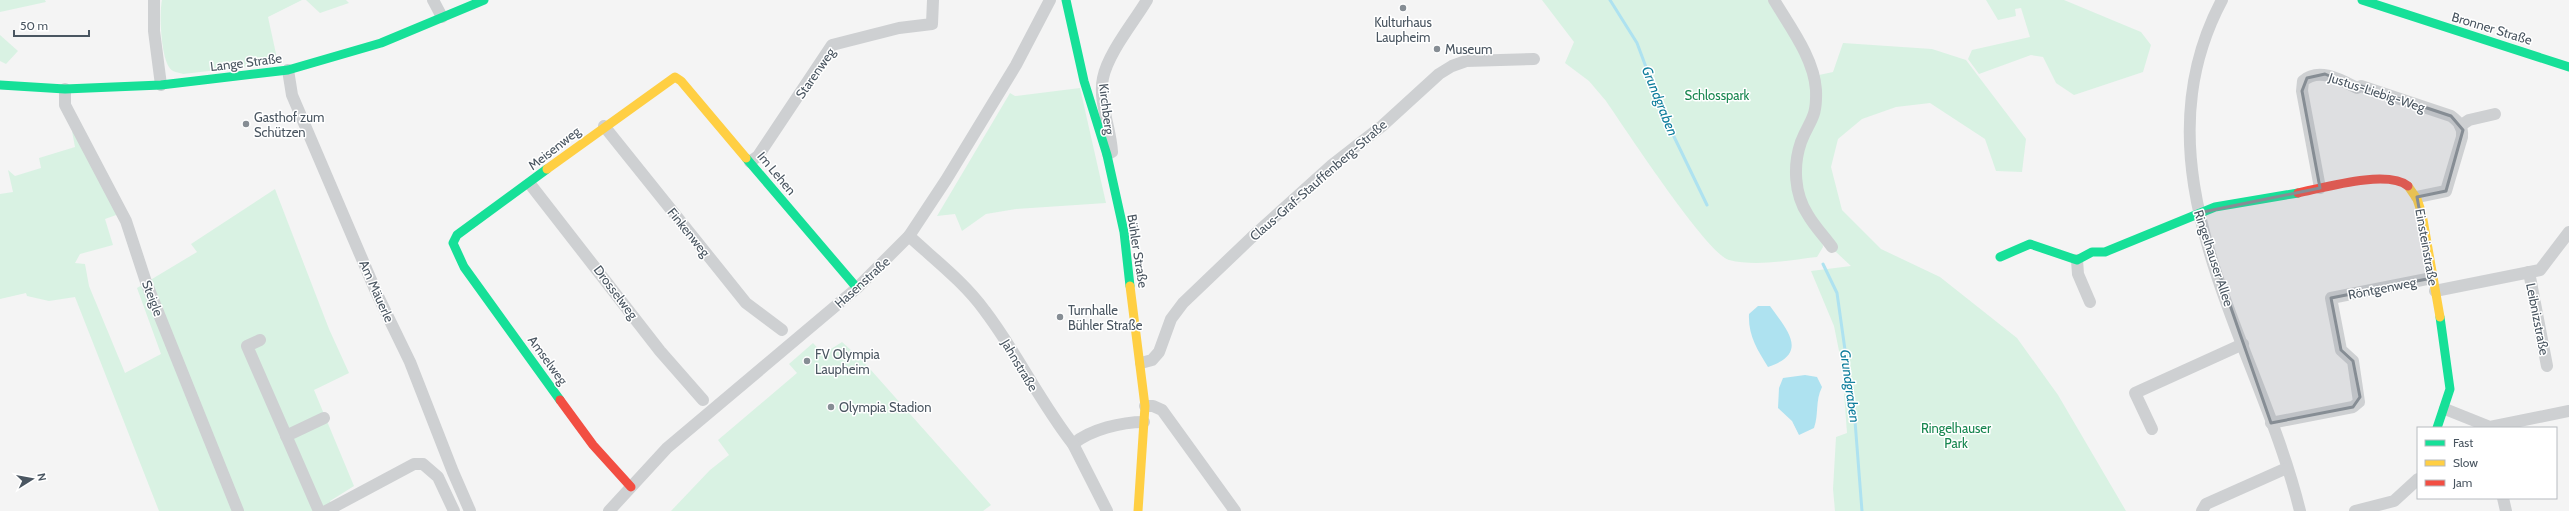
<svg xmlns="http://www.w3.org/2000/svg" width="2569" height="511" viewBox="0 0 2569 511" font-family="Cabin,sans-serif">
	<rect width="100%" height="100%" fill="#f4f4f4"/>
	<g fill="#d9f2e3">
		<path d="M0 0H45L46 2 0 12Z"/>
		<path d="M162 0H302L268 17 278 63 183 74C177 72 172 72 169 67 161 55 159 14 162 0Z"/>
		<path d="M306 0H346L349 3 320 13Z"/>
		<path d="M1542 0H1771L1819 75 1833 72 1843 43 1932 49 1966 60 2026 139 2022 172 1996 171 1985 139 1930 103 1896 107 1862 119 1838 139 1831 167 1842 210 1881 249 1940 277 2017 338 2058 395 2126 511H1835L1833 489 1836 437 1847 433 1842 366 1834 326 1811 271 1851 266 1822 239 1823 247 1817 257C1789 260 1757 267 1729 260 1707 254 1624 127 1606 101L1589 81 1565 63 1574 42Z"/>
		<path d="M1986 0H2064L2141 32 2151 45 2143 72 2074 95 2056 83 2043 57 2031 55 1979 74 1968 59 1972 50 2030 37 2021 8 2015 9 2016 16 1998 20Z"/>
		<path d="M0 35 18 51 6 64 0 61Z"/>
		<path d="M1080 88 1106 203 1016 209 986 214 962 231 955 214 937 216 1010 93 1015 96Z"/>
		<path d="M72 131 76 134 119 214 105 219 113 245 80 254 75 263 85 264 89 286 125 373 161 354 137 288 197 252 191 244 275 189 329 329 349 373 314 390 354 486 330 501 335 511H159L75 297 49 301 27 296 26 293 0 299V194L13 192 8 170 15 176 41 168 39 158 75 147Z"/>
		<path d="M842 342 862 360 991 505 983 511H671L710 470 729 455 718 440 797 373 789 364 813 343 823 354Z"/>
	</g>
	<g fill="#aee2f0">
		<path d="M1758 306H1770C1788 331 1809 353 1768 367 1757 349 1748 335 1749 314Z"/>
		<path d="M1805 375 1817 377 1822 387C1815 401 1819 414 1814 428L1799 435 1792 421 1778 408 1779 388 1783 378Z"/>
	</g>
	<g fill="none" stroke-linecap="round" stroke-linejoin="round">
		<g stroke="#aee2f0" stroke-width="3">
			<path d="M1610 0 1637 43 1665 118 1707 205"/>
			<path d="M1823 264 1837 293 1855 421 1862 511"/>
		</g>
		<g stroke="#ced0d2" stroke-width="12">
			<path d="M154 0V31L161 85"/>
			<path d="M433 0 442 17"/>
			<path d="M1774 0C1790 27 1814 58 1816 90 1817 119 1810 119 1801 142 1793 165 1794 194 1808 215 1815 227 1824 236 1832 247"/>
			<path d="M2222 0C2130 173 2259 343 2300 511"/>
			<path d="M288 70 292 95 377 294 410 362 453 472 470 511"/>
			<path d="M65 89V105L126 221 146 282 238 511"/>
			<path d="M604 126 746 303 782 330"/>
			<path d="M2460 126 2469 120 2495 114"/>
			<path d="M1108 154 1112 152C1111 128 1098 101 1103 78 1108 53 1134 22 1147 0"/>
			<path d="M750 162 758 156 832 45 899 28 932 24 933 0"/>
			<path d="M530 184 660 351 703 400"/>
			<path d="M2320 188 2302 91 2303 81C2319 67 2341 80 2357 88L2361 86 2451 116C2459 122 2463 127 2462 137L2446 191 2417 197"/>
			<path d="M909 236C935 260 964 282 985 311 1017 353 1040 402 1073 444 1091 429 1122 422 1144 422"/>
			<path d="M2077 260 2078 274 2090 302"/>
			<path d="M2529 272 2547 366"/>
			<path d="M2435 291 2540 270 2569 232"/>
			<path d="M260 340 247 346 319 511"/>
			<path d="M1141 363 1152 360 1159 352 1171 319 1183 303 1251 238 1332 165 1382 126 1439 74 1452 66 1466 61 1534 59"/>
			<path d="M1145 406H1153L1162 410 1235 511"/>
			<path d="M2445 409 2490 427 2569 411"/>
			<path d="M2271 423 2353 407 2359 402 2353 361 2341 350 2331 298 2432 278"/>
			<path d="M2152 429 2135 393 2243 344"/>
			<path d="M286 436 324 418"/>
			<path d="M1073 444 1107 511"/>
			<path d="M2503 498 2506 511"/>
			<path d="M326 511 414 464H423L438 477 454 511"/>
			<path d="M609 511 667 448 857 288 909 236 946 180 1016 65 1050 0"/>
			<path d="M2202 511 2206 504 2287 468"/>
			<path d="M2355 511 2394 501 2418 479"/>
		</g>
		<g stroke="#16e098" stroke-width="9">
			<path d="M1066 0 1084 81 1107 155 1124 232 1130 286"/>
			<path d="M2362 0 2569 67"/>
			<path d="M0 85 65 89 161 85 288 70 381 43 484 0"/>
			<path d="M746 158 857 288"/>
			<path d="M547 169 457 235 453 243 464 267 560 400"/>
			<path d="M2000 257 2030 244 2077 260 2092 252H2105L2215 207 2298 193"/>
			<path d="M2437 428 2450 389 2440 317"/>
		</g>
		<g stroke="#ffcf43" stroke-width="9">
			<path d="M547 169 675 77 681 81 746 158"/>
			<path d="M2408 186 2417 199 2422 214 2440 317"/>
			<path d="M1130 286 1145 406 1138 511"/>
		</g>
		<g stroke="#f24e42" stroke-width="9">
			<path d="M2298 193C2323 188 2387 169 2408 186"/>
			<path d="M560 400 593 445 631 487"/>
		</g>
	</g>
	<path fill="#868d94" fill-opacity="0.2" stroke="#868d94" stroke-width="3" stroke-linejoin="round" d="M2325 74 2357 88 2361 86 2451 116 2463 130 2446 191 2417 197 2432 278 2331 298 2341 350 2353 361 2360 397 2353 407 2271 423 2198 213 2320 188 2302 91 2307 78Z"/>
	<g fill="#868d94" stroke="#fff" stroke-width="1.5">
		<circle cx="1403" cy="8" r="4"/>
		<circle cx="1437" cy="49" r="4"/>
		<circle cx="246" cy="124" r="4"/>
		<circle cx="1060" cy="317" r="4"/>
		<circle cx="807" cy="361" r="4"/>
		<circle cx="831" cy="407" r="4"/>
	</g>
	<g text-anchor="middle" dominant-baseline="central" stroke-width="3" stroke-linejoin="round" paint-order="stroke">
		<g font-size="13" fill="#4a5661" stroke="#fff" text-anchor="start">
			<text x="1403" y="22" text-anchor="middle">Kulturhaus<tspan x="1403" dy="15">Laupheim</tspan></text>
			<text x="1445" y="49">Museum</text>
			<text x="254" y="117">Gasthof zum<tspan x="254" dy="15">Schützen</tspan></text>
			<text x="1068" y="310">Turnhalle<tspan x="1068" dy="15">Bühler Straße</tspan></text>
			<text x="815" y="354">FV Olympia<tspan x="815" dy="15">Laupheim</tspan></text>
			<text x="839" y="407">Olympia Stadion</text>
		</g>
		<g font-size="13" fill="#4a5661" stroke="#fff">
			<text transform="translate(2492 28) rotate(17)">Bronner Straße</text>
			<text transform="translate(246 62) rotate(-7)">Lange Straße</text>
			<text transform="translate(815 73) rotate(-55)">Starenweg</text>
			<text transform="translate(2377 92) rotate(18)">Justus-Liebig-Weg</text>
			<text transform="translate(1107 109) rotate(83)">Kirchberg</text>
			<text transform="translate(554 148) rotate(-38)">Meisenweg</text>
			<text transform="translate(777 173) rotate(50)">Im Lehen</text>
			<text transform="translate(1318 180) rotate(-41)">Claus-Graf-Stauffenberg-Straße</text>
			<text transform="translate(689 232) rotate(51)">Finkenweg</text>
			<text transform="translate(2427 247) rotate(80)">Einsteinstraße</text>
			<text transform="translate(1138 251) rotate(81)">Bühler Straße</text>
			<text transform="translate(2214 258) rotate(72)">Ringelhauser Allee</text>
			<text transform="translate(862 282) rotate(-42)">Hasenstraße</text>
			<text transform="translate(2382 288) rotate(-11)">Röntgenweg</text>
			<text transform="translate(377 291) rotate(66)">Am Mäuerle</text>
			<text transform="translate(616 292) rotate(53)">Drosselweg</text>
			<text transform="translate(153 298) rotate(69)">Steigle</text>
			<text transform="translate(2538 319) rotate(79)">Leibnizstraße</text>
			<text transform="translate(548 360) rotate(54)">Amselweg</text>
			<text transform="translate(1020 365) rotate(59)">Jahnstraße</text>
		</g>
		<g font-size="13" fill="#17864f" stroke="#fff">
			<text x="1717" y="95">Schlosspark</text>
			<text x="1956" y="428">Ringelhauser<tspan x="1956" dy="15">Park</tspan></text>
		</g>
		<g font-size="14" font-style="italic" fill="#0c7c9b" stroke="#fff">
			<text transform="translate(1660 101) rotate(68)">Grundgraben</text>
			<text transform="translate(1850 386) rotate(82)">Grundgraben</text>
		</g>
	</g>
	<rect x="2417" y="427" width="140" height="72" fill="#ffffff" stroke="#b7bbc0"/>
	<rect x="2425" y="440" width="20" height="6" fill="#16e098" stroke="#b7bbc0"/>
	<text x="2453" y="447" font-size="12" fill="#4a5661">Fast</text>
	<rect x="2425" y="460" width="20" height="6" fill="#ffcf43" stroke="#b7bbc0"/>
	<text x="2453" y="467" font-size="12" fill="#4a5661">Slow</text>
	<rect x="2425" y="480" width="20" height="6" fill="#f24e42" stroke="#b7bbc0"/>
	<text x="2453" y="487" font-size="12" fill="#4a5661">Jam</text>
	<g transform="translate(32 479) rotate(79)" stroke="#ffffff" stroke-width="3" paint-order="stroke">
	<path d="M0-3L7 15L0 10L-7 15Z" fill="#4a5661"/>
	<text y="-6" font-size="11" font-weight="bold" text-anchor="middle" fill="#4a5661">N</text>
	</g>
	<path d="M14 30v6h75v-6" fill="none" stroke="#4a5661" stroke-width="2"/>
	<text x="20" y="30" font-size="12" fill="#4a5661" stroke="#ffffff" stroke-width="3" paint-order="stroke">50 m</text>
</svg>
